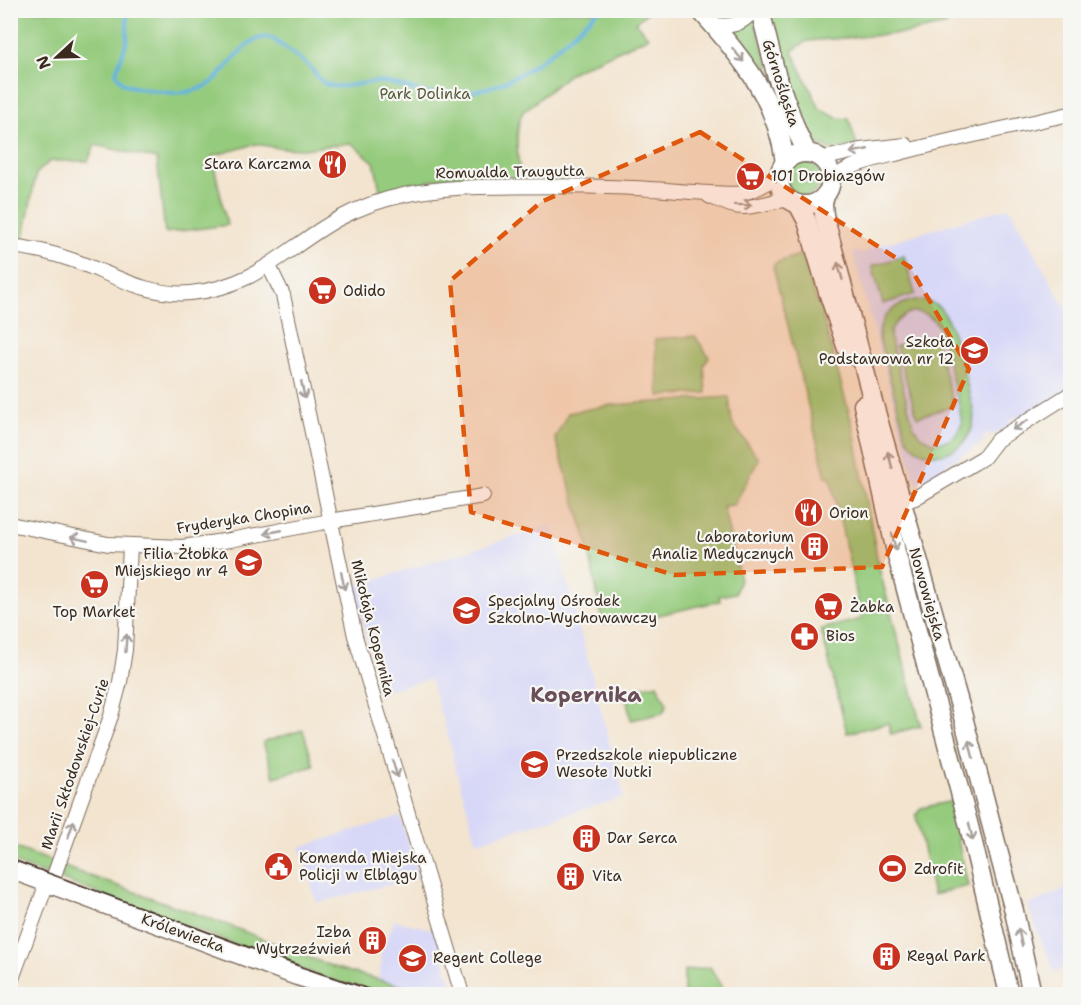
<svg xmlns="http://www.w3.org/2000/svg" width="1081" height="1005" viewBox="0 0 1081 1005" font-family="'Shantell Sans',sans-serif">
	<rect width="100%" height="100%" fill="#f6f6f2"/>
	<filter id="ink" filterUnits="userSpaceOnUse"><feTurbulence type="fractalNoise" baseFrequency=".0167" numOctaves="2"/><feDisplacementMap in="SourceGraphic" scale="12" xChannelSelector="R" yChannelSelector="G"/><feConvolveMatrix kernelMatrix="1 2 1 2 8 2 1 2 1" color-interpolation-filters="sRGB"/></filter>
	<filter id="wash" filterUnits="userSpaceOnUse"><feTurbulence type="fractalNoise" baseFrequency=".008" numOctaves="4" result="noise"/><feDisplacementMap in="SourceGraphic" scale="24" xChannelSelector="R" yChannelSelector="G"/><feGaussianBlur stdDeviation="1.35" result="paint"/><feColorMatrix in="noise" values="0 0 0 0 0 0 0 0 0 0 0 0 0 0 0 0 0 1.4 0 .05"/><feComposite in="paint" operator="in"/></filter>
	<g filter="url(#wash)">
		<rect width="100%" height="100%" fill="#f3e4cf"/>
		<g fill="#d7d7f8">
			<path d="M1009 207 1070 316V387L1022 417 1018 416 1009 421 1010 425 994 435 989 433 983 437V442L916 484 853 253 857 251 863 254 870 248Z"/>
			<path d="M552 525 624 797 477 842 452 757 454 756 430 679 383 691 365 633 355 586Z"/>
			<path d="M400 816 419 877 317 903 300 847Z"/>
			<path d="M1070 887V964L1055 972 1039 936 1028 905Z"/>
			<path d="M394 920 435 930 452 987 445 994H431L378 981 382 960 380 959V957Z"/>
		</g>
		<g fill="#95cb7d" stroke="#687a4e" stroke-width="1.5" fill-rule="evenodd">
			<path d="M11 11H649L636 22 648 37 572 72 523 112C513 130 518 161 521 181L477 176H449L381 194 374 162 351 143 303 149 278 148 256 144 212 156 227 225 165 233 157 159 95 145 88 161H50L36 174 23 242H11Z"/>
			<path d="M766 11H943L947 25 908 33 807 41 792 51 820 109 837 118 849 119 857 146 831 150 815 143 807 136 795 111Z"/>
			<path d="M754 19 784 115 729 32Z"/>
			<circle cx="804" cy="179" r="17"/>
			<path d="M802 254 815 297 820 307 854 431 879 568 921 726 891 734 888 723 847 733 821 629 862 619 830 476 826 477 773 266 776 263Z"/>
			<path d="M904 256 915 294 883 304 872 266Z"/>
			<path d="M914 300C923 300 932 301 940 308 954 321 967 387 973 409 980 452 925 471 906 437L879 339C878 316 893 305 914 300ZM911 312C924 311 933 316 939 328L959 405 962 424 957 433 950 440 935 443 920 436 913 425 890 337C891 324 899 317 911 312Z"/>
			<path d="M934 335 954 406 917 417 896 346Z"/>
			<path d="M695 336 709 357 704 365 706 393 659 396 655 339Z"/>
			<path d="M729 397 732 423 759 459 734 505 723 506 740 580 735 593 719 596 720 601 624 623 615 622 603 624 587 541 555 438 568 413 611 405Z"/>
			<path d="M916 584 918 585 953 708 946 710 913 586Z"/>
			<path d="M657 684 667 704 663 713 631 720 625 691Z"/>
			<path d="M303 730 314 766 274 777 263 742Z"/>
			<path d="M953 801 958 840 968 886 933 895 916 816 921 808Z"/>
			<path d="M10 846 54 862 50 870 44 874 11 862Z"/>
			<path d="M62 866 225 924 336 968 431 994H375L358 990 62 880Z"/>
			<path d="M710 967 726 994H684V971Z"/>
		</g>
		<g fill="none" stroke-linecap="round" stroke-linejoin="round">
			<path stroke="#65b4df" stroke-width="4" d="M127 10V41L116 72C120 86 132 87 145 89 167 93 188 96 208 85 230 72 243 32 272 38 284 48 297 56 309 66 314 71 318 79 324 83 338 92 367 80 383 82 398 84 413 91 428 93 505 101 546 58 599 10"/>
		</g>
	</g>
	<g filter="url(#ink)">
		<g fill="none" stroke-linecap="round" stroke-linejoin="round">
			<defs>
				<g id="street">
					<path d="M712 24C730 28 742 25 754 10"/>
					<path d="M821 159 860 150 906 145"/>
					<path d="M831 181C850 162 882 158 907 151 961 137 1016 126 1070 114"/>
					<path d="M709 196C721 201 733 208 746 207 761 206 774 200 789 200"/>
					<path d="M10 246C32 248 52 253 72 260 110 273 148 297 190 293 257 287 284 249 338 219 382 195 430 188 479 187 530 186 582 185 633 188 659 189 685 192 711 193 721 193 732 195 742 193 756 190 768 183 779 175"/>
					<path d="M269 266 283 295 355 636 462 994"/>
					<path d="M902 502 915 498 984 457 997 440 1070 394"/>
					<path d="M10 524 108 544 182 547 230 540 330 521 483 496"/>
					<path d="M51 884 111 716 120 682 125 650 130 546"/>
					<path d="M10 984 47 883"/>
				</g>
				<g id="secondary">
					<path d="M700 10C741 56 777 99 785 162"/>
					<path d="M760 10 776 74 797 132 807 153"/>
					<circle cx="805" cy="179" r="26"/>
					<path d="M825 195 823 204 824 215 872 398 962 713 1014 911 1032 994"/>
					<path d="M798 204 807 221 828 292 849 355"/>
					<path d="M863 405 896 552 969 826 1009 994"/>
					<path d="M10 869 297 976 356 994"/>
				</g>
			</defs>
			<use href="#street" stroke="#7b6b5c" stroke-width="16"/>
			<use href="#secondary" stroke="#7b6b5c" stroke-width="21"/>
			<use href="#street" stroke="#fff" stroke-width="14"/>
			<use href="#secondary" stroke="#fff" stroke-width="18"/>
			<path stroke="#3b2a1e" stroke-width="1.5" d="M10 859 322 974 384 994"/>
		</g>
		<defs><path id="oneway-shaft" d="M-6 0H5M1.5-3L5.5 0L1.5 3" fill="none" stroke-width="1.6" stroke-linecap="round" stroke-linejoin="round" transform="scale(1.5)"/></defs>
		<g stroke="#a79f9a">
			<use href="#oneway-shaft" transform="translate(738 55) rotate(51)"/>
			<use href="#oneway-shaft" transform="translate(859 151) rotate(169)"/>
			<use href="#oneway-shaft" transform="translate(743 205) rotate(1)"/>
			<use href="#oneway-shaft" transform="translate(840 271) rotate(-106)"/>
			<use href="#oneway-shaft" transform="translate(303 390) rotate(78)"/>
			<use href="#oneway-shaft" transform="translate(1020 425) rotate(148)"/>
			<use href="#oneway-shaft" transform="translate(890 460) rotate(-106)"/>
			<use href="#oneway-shaft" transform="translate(273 532) rotate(169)"/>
			<use href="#oneway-shaft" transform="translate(79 539) rotate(-168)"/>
			<use href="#oneway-shaft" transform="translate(894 542) rotate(77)"/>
			<use href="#oneway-shaft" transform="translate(343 581) rotate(78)"/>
			<use href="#oneway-shaft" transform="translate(126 643) rotate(-86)"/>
			<use href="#oneway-shaft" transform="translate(971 749) rotate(-104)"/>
			<use href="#oneway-shaft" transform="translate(395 769) rotate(73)"/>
			<use href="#oneway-shaft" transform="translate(71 829) rotate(-71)"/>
			<use href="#oneway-shaft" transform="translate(971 832) rotate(76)"/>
			<use href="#oneway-shaft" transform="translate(1020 937) rotate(-102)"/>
		</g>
	</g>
	<path fill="#df570d" fill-opacity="0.2" stroke="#df570d" stroke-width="4.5" stroke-dasharray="12 8" stroke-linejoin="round" d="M700 132 910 267 969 369 882 567 674 575 471 512 450 281 541 202Z"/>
	<defs>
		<symbol id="restaurant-disc" viewBox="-11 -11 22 22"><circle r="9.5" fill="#c8321e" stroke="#f6f6f2"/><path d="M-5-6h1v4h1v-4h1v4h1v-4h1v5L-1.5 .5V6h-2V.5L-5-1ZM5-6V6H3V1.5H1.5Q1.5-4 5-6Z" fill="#fff"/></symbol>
		<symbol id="supermarket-disc" viewBox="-11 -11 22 22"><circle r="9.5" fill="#c8321e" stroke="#f6f6f2"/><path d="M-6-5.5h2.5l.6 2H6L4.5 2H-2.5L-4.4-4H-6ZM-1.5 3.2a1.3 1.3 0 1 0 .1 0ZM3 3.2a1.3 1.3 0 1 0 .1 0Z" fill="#fff"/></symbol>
		<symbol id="school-disc" viewBox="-11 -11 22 22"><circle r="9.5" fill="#c8321e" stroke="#f6f6f2"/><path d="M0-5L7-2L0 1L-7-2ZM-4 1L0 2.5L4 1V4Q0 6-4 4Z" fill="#fff"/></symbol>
		<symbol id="building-disc" viewBox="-11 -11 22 22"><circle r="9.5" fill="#c8321e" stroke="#f6f6f2"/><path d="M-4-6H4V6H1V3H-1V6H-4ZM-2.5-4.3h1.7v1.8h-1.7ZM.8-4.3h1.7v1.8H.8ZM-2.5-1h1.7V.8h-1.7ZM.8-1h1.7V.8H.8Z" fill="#fff"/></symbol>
		<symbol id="pharmacy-disc" viewBox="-11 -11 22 22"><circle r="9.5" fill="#c8321e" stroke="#f6f6f2"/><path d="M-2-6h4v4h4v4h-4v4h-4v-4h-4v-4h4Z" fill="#fff"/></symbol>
		<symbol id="civic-disc" viewBox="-11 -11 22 22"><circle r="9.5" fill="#c8321e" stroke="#f6f6f2"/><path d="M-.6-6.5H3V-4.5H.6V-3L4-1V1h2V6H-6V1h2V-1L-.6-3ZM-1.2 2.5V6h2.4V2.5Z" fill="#fff"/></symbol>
		<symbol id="stadium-disc" viewBox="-11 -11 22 22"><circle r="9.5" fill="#c8321e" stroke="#f6f6f2"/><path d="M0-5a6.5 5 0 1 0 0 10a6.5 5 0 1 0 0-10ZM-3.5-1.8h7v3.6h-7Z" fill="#fff"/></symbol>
	</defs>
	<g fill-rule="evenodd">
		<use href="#restaurant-disc" x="316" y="148" width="33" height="33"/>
		<use href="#supermarket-disc" x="734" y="160" width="33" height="33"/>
		<use href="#supermarket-disc" x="306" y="274" width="33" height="33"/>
		<use href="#school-disc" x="958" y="334" width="33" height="33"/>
		<use href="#restaurant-disc" x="792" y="496" width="33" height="33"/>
		<use href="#building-disc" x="798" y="530" width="33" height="33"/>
		<use href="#school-disc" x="232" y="546" width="33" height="33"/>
		<use href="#supermarket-disc" x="78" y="568" width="33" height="33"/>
		<use href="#supermarket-disc" x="812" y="590" width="33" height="33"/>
		<use href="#school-disc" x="450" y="594" width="33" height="33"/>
		<use href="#pharmacy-disc" x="788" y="620" width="33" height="33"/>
		<use href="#school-disc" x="518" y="748" width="33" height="33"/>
		<use href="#building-disc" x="570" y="822" width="33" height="33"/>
		<use href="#civic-disc" x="262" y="850" width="33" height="33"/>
		<use href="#stadium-disc" x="876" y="852" width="33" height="33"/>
		<use href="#building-disc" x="554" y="860" width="33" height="33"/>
		<use href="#building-disc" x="356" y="924" width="33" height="33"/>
		<use href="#building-disc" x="870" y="940" width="33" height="33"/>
		<use href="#school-disc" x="396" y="942" width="33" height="33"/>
	</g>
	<g text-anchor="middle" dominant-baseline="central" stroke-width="4.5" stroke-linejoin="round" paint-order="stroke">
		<g font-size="15" fill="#3b2a1e" stroke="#f6f6f2">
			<text transform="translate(781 83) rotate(72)">Górnośląska</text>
			<text transform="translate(510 172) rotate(-1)">Romualda Traugutta</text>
			<text transform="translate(244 518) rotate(-9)">Fryderyka Chopina</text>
			<text transform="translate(927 594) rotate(74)">Nowowiejska</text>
			<text transform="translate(373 628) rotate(76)">Mikołaja Kopernika</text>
			<text transform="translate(75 764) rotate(-71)">Marii Skłodowskiej-Curie</text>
			<text transform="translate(183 933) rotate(20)">Królewiecka</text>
		</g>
		<g font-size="15" fill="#565a3a" stroke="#f6f6f2">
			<text x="425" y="94">Park Dolinka</text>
		</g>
		<g font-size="15" fill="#3b2a1e" stroke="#f6f6f2" text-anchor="start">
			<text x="311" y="164" text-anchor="end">Stara Karczma</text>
			<text x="771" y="176">101 Drobiazgów</text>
			<text x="343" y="291">Odido</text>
			<text x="954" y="342" text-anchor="end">Szkoła<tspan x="954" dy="17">Podstawowa nr 12</tspan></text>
			<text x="829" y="513">Orion</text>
			<text x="794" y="537" text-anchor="end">Laboratorium<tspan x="794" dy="17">Analiz Medycznych</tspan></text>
			<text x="228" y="554" text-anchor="end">Filia Żłobka<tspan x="228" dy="17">Miejskiego nr 4</tspan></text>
			<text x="488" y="601">Specjalny Ośrodek<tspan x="488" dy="17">Szkolno-Wychowawczy</tspan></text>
			<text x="850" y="607">Żabka</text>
			<text x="94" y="612" text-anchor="middle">Top Market</text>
			<text x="826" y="636">Bios</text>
			<text x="556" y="755">Przedszkole niepubliczne<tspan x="556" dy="17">Wesołe Nutki</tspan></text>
			<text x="607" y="838">Dar Serca</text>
			<text x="299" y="858">Komenda Miejska<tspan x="299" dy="17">Policji w Elblągu</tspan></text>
			<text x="914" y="869">Zdrofit</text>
			<text x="592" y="876">Vita</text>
			<text x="351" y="932" text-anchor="end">Izba<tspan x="351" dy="17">Wytrzeźwień</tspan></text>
			<text x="907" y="956">Regal Park</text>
			<text x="433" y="958">Regent College</text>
		</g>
		<g font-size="21" font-weight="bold" fill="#6a4e5a" stroke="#f6f6f2">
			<text x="586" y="695">Kopernika</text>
		</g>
	</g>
	<rect width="1081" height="1005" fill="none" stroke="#f6f6f2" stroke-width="36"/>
	<g transform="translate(57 57) rotate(248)" stroke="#f6f6f2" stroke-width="4.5" paint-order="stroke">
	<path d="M0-4.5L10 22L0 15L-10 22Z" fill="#3b2a1e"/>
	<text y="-9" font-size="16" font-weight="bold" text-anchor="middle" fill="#3b2a1e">N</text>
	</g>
</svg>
